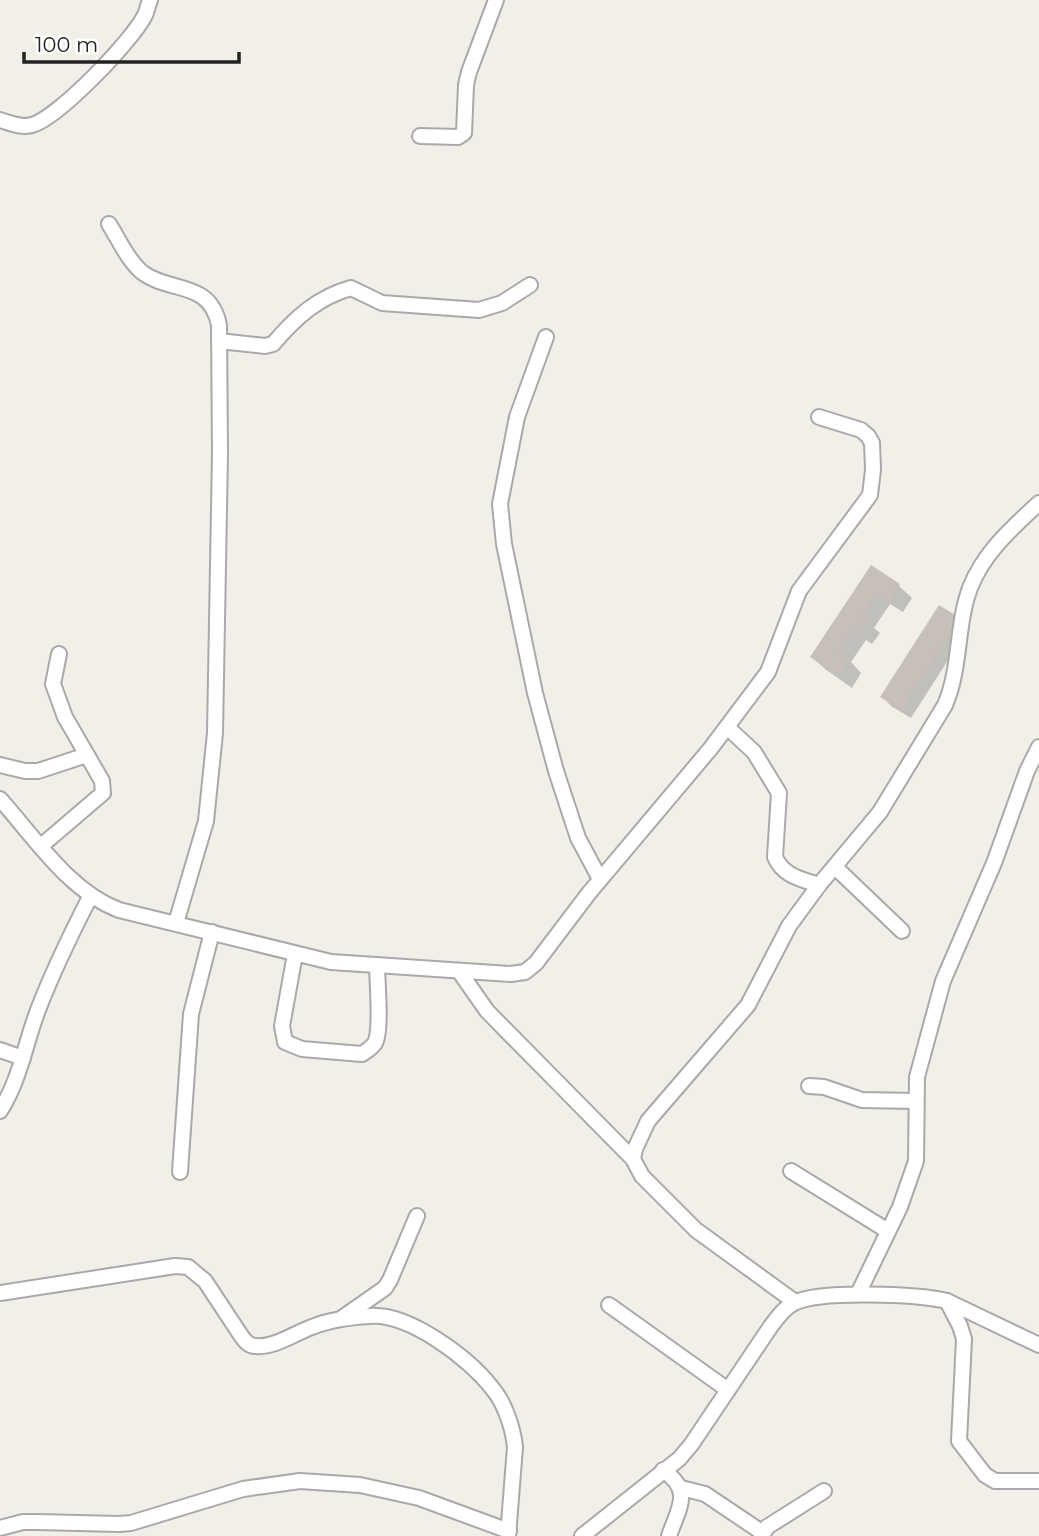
<svg xmlns="http://www.w3.org/2000/svg" width="1039" height="1536" viewBox="0 0 1039 1536" font-family="Montserrat,sans-serif">
	<rect width="100%" height="100%" fill="#f2efe9"/>
	<g fill="#0003">
		<path d="M871 567 899 586 912 598 903 612 890 604 874 628 880 633 872 644 866 640 851 662 861 673 852 688 825 669 812 657Z"/>
		<path d="M959 620 968 629 911 718 891 706 882 696Z"/>
	</g>
	<g fill="#c7bfb8">
		<path d="M871 565 900 584 889 601 877 593 862 615 868 619 859 633 852 629 838 651 850 659 838 676 810 657Z"/>
		<path d="M939 605 960 618 901 710 880 697Z"/>
	</g>
	<g fill="none" stroke-linecap="round" stroke-linejoin="round">
		<defs>
			<g id="street">
				<path d="M0 120C10 123 21 128 32 125 58 118 133 40 145 15 147 11 148 5 150 0"/>
				<path d="M420 136 458 137 464 133 466 85 469 72 496 0"/>
				<path d="M109 224C119 240 129 262 143 273 170 293 210 280 219 325L220 454 215 733 206 821 176 923"/>
				<path d="M546 337 517 417 500 504 504 544 535 693 556 771 578 838 600 879"/>
				<path d="M219 341 265 346 273 344C295 318 318 297 351 288L382 303 479 310 502 303 530 285"/>
				<path d="M727 727 754 752 779 793 775 857C783 876 801 879 819 885"/>
				<path d="M0 765 25 771H38L87 755"/>
				<path d="M0 799C35 838 69 891 119 910L331 962 511 974 525 972 536 963 589 893 711 748 768 672 799 591 870 495 873 470 872 443 868 436 861 430 819 417"/>
				<path d="M41 846 103 793 102 781 65 717 53 684 59 654"/>
				<path d="M835 867 902 931"/>
				<path d="M295 954 282 1026 285 1042 302 1049 362 1054C367 1051 372 1047 375 1043 382 1030 377 981 377 965"/>
				<path d="M459 971 487 1011 633 1159"/>
				<path d="M0 1050 23 1058"/>
				<path d="M809 1086 824 1087 862 1100 915 1101"/>
				<path d="M0 1111C20 1080 25 1044 38 1010 53 971 71 934 90 897"/>
				<path d="M791 1171 888 1231"/>
				<path d="M180 1172 191 1014 212 932"/>
				<path d="M0 1293 175 1266 188 1267 205 1281 240 1334C244 1340 248 1346 256 1346 274 1348 295 1333 312 1327 329 1320 352 1317 370 1316 409 1313 469 1358 492 1388 505 1403 513 1428 515 1447L508 1536"/>
				<path d="M858 1294 900 1207 916 1161 917 1077 943 981 994 863 1027 771 1039 747"/>
				<path d="M947 1301 960 1326 964 1339 959 1441 985 1475 995 1481H1039"/>
				<path d="M795 1302 696 1230 642 1176 633 1159 635 1149 648 1121 748 1005 789 926 819 885 880 812 945 705C961 668 956 626 970 588 984 552 1012 528 1039 503"/>
				<path d="M609 1305 728 1390"/>
				<path d="M342 1318 385 1288 390 1280 417 1216"/>
				<path d="M663 1470C693 1491 679 1507 669 1536"/>
				<path d="M681 1488 705 1494 763 1533"/>
				<path d="M0 1528 23 1522H37L119 1524 131 1523 243 1489 300 1481 360 1485 419 1498 509 1531"/>
				<path d="M582 1536 679 1459 691 1445 771 1326C777 1318 784 1308 794 1303 819 1290 918 1294 947 1301L1039 1345"/>
				<path d="M762 1536 767 1527 824 1491"/>
			</g>
		</defs>
		<use href="#street" stroke="#a9a9a9" stroke-width="18"/>
		<use href="#street" stroke="#fff" stroke-width="14"/>
	</g>
	<path d="M24 52v10h215v-10" fill="none" stroke="#222222" stroke-width="3.5"/>
	<text x="35" y="52" font-size="21" fill="#222222" stroke="#ffffff" stroke-width="5" paint-order="stroke">100 m</text>
</svg>
